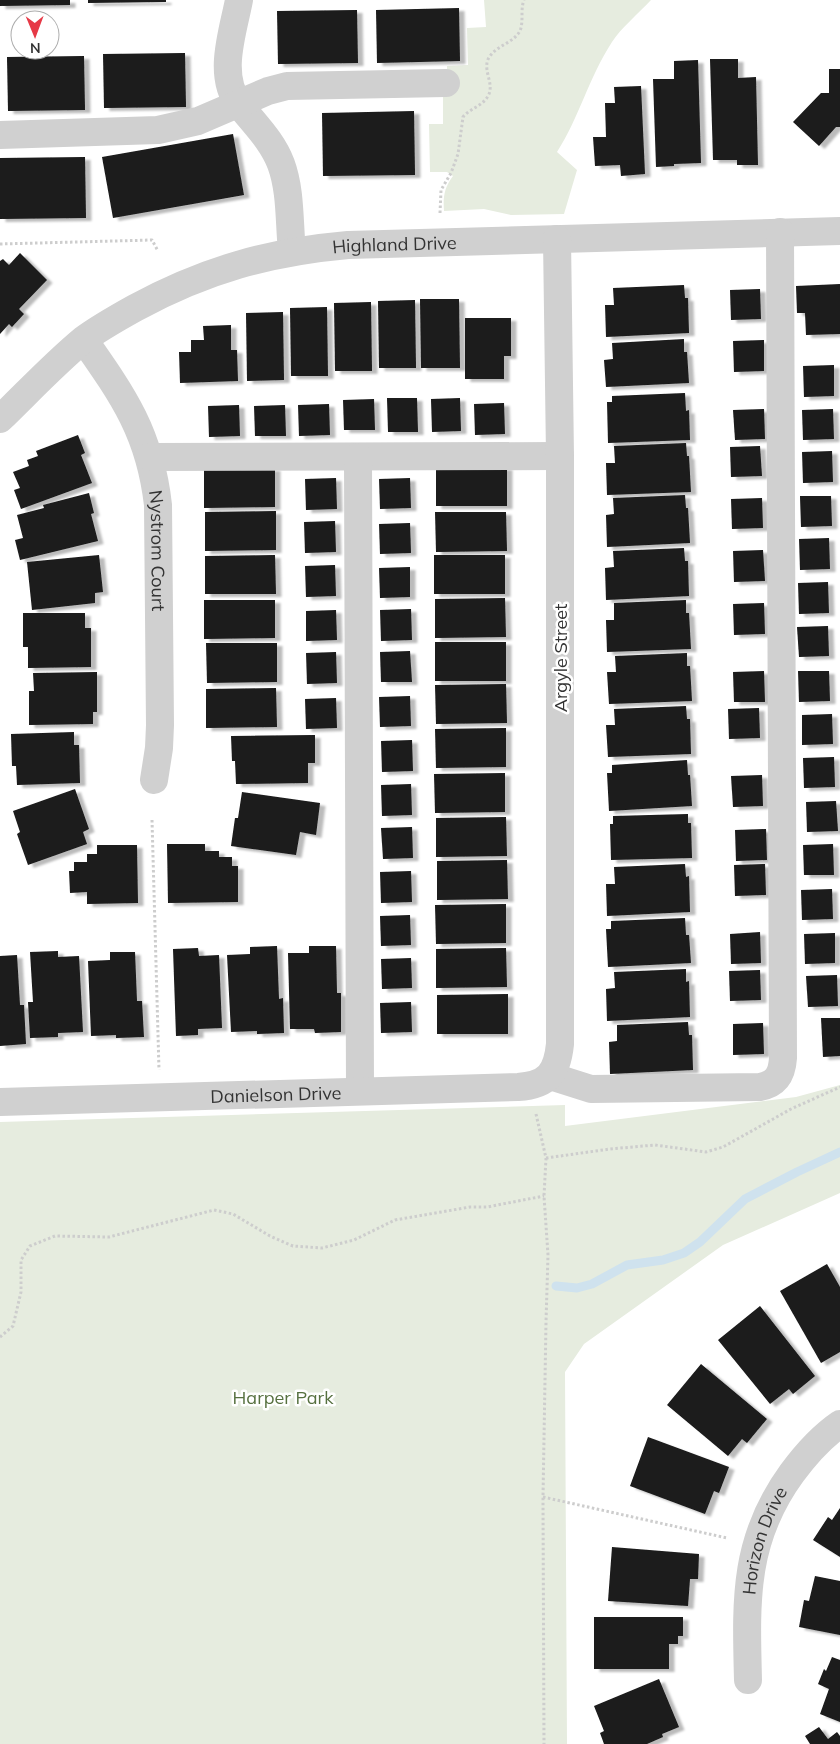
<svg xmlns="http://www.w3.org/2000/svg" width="840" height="1744" viewBox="0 0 840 1744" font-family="Mulish,sans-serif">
	<defs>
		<filter id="shadow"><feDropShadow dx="5.5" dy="3" stdDeviation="1" flood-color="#0004"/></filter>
	</defs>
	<rect width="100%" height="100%" fill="#fff"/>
	<g fill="#e6ecdf">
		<path d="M484 0H651C639 13 621 28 612 42 589 77 579 118 557 152L577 170 564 214 511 215 484 209 444 211C443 197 444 188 453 176L447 172H430L429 124H443V97H447V66L468 65 467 28 486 27Z"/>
		<path d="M840 1085V1193L723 1245 584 1344 565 1372 567 1744H0V1122L565 1105V1126L796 1097Z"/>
	</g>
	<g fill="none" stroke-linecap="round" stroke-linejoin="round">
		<path stroke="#cfe2ee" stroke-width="9" d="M556 1286 577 1288 592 1284 627 1265 663 1260 684 1253 700 1242 745 1199 797 1172 840 1152"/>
	</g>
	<g fill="#1a1a1a" filter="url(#shadow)">
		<path d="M0 0H70V5L0 6Z"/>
		<path d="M88 0H166V2L88 3Z"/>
		<path d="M459 8 460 61 377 63 376 10Z"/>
		<path d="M357 10 358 63 278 64 277 11Z"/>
		<path d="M185 53 186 107 104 108 103 54Z"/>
		<path d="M84 56 85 110 8 111 7 57Z"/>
		<path d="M710 59H738V78L756 77 758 165H737V160H713Z"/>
		<path d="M698 60 701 163 674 164V166L656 167 653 79H674V61Z"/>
		<path d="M829 69H840V127H836L819 146 793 122 821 93H829Z"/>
		<path d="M641 86 645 174 621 176 620 165 595 166 593 137H606L605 103H615L614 87Z"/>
		<path d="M414 111 415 175 323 176 322 113Z"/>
		<path d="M233 134 244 195 113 218 102 157Z"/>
		<path d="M85 157 86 218 0 219V158Z"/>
		<path d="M20 253 47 280 19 309 24 314 12 327 9 324 0 334V261L3 259 9 265Z"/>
		<path d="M840 284V334L806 335 805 313H797L796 286Z"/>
		<path d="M684 285 685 298H688L689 333 606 337 605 305H614L613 288Z"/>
		<path d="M760 289 761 319 731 320 730 290Z"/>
		<path d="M420 299H459L460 368H421Z"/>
		<path d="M415 300 416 368H379L378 301Z"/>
		<path d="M371 302 372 371H335L334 303Z"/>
		<path d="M327 307 328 376H291L290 308Z"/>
		<path d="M283 312 284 380 247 381 246 313Z"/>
		<path d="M465 318H511V356H504V379H465Z"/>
		<path d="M231 325V350H237L238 381 180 383 179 352H191V340H204L203 326Z"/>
		<path d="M684 339V352H687L689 383 606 387 604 360 613 359 612 343Z"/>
		<path d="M764 340V371L734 372 733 341Z"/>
		<path d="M834 365V396L804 397 803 366Z"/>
		<path d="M685 393 686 411 689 410 690 440 608 443 607 402H612V396Z"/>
		<path d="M387 398H417L418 432H388Z"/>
		<path d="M460 398 461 431 432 432 431 399Z"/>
		<path d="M374 399 375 430H344L343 400Z"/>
		<path d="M504 403 505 434 475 435 474 404Z"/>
		<path d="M329 404 330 435 299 436 298 405Z"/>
		<path d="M239 405 240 436 209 437 208 406Z"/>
		<path d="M285 405 286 436H255L254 406Z"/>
		<path d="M764 409 765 439 735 440 733 410Z"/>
		<path d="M833 409 834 439 803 440 802 410Z"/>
		<path d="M78 435 85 453 81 455 92 483 21 509 14 490 20 488 13 472 29 466 27 460 38 456 36 451Z"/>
		<path d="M686 443 687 456H689L691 492 607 495 606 463H615L614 446Z"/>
		<path d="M760 446 762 476 731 477 730 447Z"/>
		<path d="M832 451 833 482 803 483 802 452Z"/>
		<path d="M507 467V506H436V468Z"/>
		<path d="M275 468V507L204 508V469Z"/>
		<path d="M336 478 337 509 306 510 305 479Z"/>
		<path d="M410 478 411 508 380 509 379 479Z"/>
		<path d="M89 493 94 513 91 514 98 541 20 560 15 540 23 538 17 515 44 508 43 505Z"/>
		<path d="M685 495 686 508H688L690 543 607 547 606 515 614 514 613 498Z"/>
		<path d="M800 496H831L832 526 801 527Z"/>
		<path d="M762 498 763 528 732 529 731 499Z"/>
		<path d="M276 511V550L205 551V512Z"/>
		<path d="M435 512H506L507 551 436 552Z"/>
		<path d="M335 521 336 552 305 553 304 522Z"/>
		<path d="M410 523 411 553 380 554 379 524Z"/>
		<path d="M829 538 830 569 800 570 799 539Z"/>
		<path d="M684 548 685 561H688L689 596 606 600 605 568 614 567 613 551Z"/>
		<path d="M763 550 765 581 734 582 733 551Z"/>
		<path d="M99 555 103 592 95 593V603L32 610 27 562Z"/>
		<path d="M275 555 276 594H205V556Z"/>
		<rect x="434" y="555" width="71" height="39"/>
		<path d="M335 565 336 596 306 597 305 566Z"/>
		<path d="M410 567V597L380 598 379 568Z"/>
		<path d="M828 582 829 613 799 614 798 583Z"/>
		<path d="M505 598 506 637 435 638V599Z"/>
		<path d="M204 600H275V638L204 639Z"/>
		<path d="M686 600V613H689L691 649 607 652 606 620H614V603Z"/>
		<path d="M764 603 765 634 734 635 733 604Z"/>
		<path d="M411 609 412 640 381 641 380 610Z"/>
		<path d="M336 610 337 640 306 641V611Z"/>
		<path d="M23 613H85V628H91V667L28 668V647H23Z"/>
		<path d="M828 626 829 656 799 657 797 627Z"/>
		<rect x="435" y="642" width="71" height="39"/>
		<path d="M206 643H277V682L207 683Z"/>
		<path d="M410 651 412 682H381L380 652Z"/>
		<path d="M336 652 337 683 307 684 306 653Z"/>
		<path d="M687 653V666H690L692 701 609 704 607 672H616L615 656Z"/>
		<path d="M764 671 765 702H734L733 672Z"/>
		<path d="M798 671H829L830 701 799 702Z"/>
		<path d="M97 672V712H93V724L29 725V691H34L33 673Z"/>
		<path d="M506 684 507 723 436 724 435 685Z"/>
		<path d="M276 688 277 727 206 728V689Z"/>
		<path d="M410 696 411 726 380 727 379 697Z"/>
		<path d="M336 698 337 728 306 729 305 699Z"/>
		<path d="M686 706 687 719H690L691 754 608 757 606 725H615L614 709Z"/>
		<path d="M759 708 760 738 729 739 728 709Z"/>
		<path d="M832 714 833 744 802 745V715Z"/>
		<path d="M506 728V767L436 768 435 729Z"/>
		<path d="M74 732V745H79L80 783 17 785 16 766H12L11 734Z"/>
		<path d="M315 735V763H308V783L236 784 235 761H232L231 736Z"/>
		<path d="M412 740 413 771 382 772 381 741Z"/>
		<path d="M834 757 835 787 804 788 803 758Z"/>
		<path d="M687 760 688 775H690L692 806 609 811 607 773H612V765Z"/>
		<path d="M505 773V812L435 813 434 774Z"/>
		<path d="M762 775 763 806 733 807 731 776Z"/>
		<path d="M411 784 412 815 382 816 381 785Z"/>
		<path d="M75 789 89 829 83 832 87 844 28 865 17 834 20 832 13 811Z"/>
		<path d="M242 792 320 803 316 835 300 832 296 855 231 846 235 818H238Z"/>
		<path d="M836 801 838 831 807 832 806 802Z"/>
		<path d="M688 814V823H691L692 858 611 860 610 824H613V816Z"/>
		<path d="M506 817 507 856 436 857V818Z"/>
		<path d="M412 827 413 858 383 859 381 828Z"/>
		<path d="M766 829 767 860 736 861 735 830Z"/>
		<path d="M167 844H205V851H219V857H232V866H238V902L168 903Z"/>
		<path d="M833 844 834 875H804L803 845Z"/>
		<path d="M97 845H137L138 903 87 904V892L70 893 69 871H74V862H87V854H97Z"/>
		<path d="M507 860 508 899 437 900V861Z"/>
		<path d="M685 864 686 877 689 876 690 912 607 916 606 884H615L614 867Z"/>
		<path d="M765 864 766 895 735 896 734 865Z"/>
		<path d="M411 871 412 902 381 903 380 872Z"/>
		<path d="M832 889 833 919 802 920 801 890Z"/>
		<path d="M506 904V943L436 944 435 905Z"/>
		<path d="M410 915 411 945 381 946 380 916Z"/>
		<path d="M685 918 686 935H689L691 963 608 967 606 929H611V921Z"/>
		<path d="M760 932 761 963 731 964 730 934Z"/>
		<path d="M835 933V963L805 964 804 934Z"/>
		<path d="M277 946 279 999 283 998 284 1033 257 1034V1031L231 1032 227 955 250 954V947Z"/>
		<path d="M309 946H336L337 993H341V1032L315 1033 314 1029H290L288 953H309Z"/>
		<path d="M198 948 199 956 219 955 222 1028 198 1029V1035L176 1036 173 949Z"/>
		<path d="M506 948 507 987 436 988V949Z"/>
		<path d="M58 951V957L79 956 83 1032 58 1033V1037L30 1038 28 1002H33L30 952Z"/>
		<path d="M110 952H135L137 1001H142L144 1037 116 1038V1035L91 1036 88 961 110 960Z"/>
		<path d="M17 955 20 1005H24L26 1044 0 1046V956Z"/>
		<path d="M411 958 412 988 382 989 381 959Z"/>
		<path d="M686 969V982L689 981 690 1017 607 1021 606 989 615 988 614 972Z"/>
		<path d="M760 970 761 1000 730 1001 729 971Z"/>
		<path d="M837 975 838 1006 808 1007 806 976Z"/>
		<path d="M508 994V1034H437V995Z"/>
		<path d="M411 1002 412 1032 381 1033 380 1003Z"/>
		<path d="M821 1018H840V1056L823 1057Z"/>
		<path d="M688 1022 689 1035H692L693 1070 610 1074 609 1042 617 1041V1025Z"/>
		<path d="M763 1023 764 1054 733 1055V1024Z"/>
		<path d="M827 1264 840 1287V1352L821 1363 780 1291Z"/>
		<path d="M760 1306 815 1376 793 1394 789 1389 770 1404 718 1340Z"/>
		<path d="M701 1364 767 1419 747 1443 742 1439 728 1456 667 1405Z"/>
		<path d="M648 1437 729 1467 719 1493 714 1491 705 1514 630 1486Z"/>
		<path d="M840 1508V1557L813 1540 828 1517 832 1520Z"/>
		<path d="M612 1547 699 1554 698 1579H690L688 1606 608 1601Z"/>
		<path d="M815 1576 840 1581V1635L799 1627 804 1600 809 1601Z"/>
		<path d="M594 1617H683V1636H678V1644H669V1669H594Z"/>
		<path d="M832 1657 840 1660V1722L820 1714 829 1689 818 1684 824 1669 826 1671Z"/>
		<path d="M659 1679 679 1727 662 1734 663 1737 647 1744H604L600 1733 604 1731 594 1706Z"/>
		<path d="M819 1727 828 1739 837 1732 840 1736V1744H810L805 1736Z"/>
	</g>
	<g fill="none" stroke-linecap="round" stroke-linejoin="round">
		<g stroke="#cdcdcd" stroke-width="3" stroke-dasharray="2.5 2.5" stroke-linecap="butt">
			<path d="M440 213 441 190 451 173 458 154 463 117C470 108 484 106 489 94 494 82 481 68 490 56 498 45 513 43 520 31 524 21 520 10 524 0"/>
			<path d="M0 244 152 240 158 251"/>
			<path d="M152 820 159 1070"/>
			<path d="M536 1114 546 1158 544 1196 548 1255 546 1322 543 1497 544 1744"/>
			<path d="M546 1158 610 1149 655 1145 706 1152 723 1147 791 1109 840 1087"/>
			<path d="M0 1337 13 1326 21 1292V1260L30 1246 55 1236 109 1237 214 1210 233 1214 270 1236 293 1246 322 1248 354 1240 395 1220 470 1207H487L544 1196"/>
			<path d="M543 1497 727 1538"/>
		</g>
		<g stroke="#d0d0d0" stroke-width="28">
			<path d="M239 0C233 32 217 75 239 104 254 124 272 140 281 164 291 191 289 223 292 251"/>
			<path d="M0 135 158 130 198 121 268 91 287 86 446 83"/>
			<path id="s1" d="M84 340C124 397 150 434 158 505L160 725 159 748 154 780"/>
			<path id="s2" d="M0 419C27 393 54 364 83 340 99 328 117 318 135 308 205 270 269 252 348 245L840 231"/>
			<path d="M150 457 560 456"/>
			<path d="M358 457 360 1091"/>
			<path d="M550 1076 591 1089 760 1087C777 1084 782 1074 783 1058L780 232"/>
			<path id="s3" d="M0 1102 518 1087C548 1085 557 1073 560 1044V456L557 239"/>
			<path id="s4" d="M748 1680C746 1601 743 1540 792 1473 806 1454 821 1437 840 1424"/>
		</g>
	</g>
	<g text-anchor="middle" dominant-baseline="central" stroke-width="5" stroke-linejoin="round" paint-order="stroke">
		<g font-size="18" fill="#333" stroke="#fff">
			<text stroke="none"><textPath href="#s2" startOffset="446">Highland Drive</textPath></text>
			<text stroke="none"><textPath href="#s1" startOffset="229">Nystrom Court</textPath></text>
			<text transform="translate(560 658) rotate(-90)">Argyle Street</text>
			<text stroke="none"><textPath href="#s3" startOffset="276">Danielson Drive</textPath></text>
			<text stroke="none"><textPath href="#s4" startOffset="142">Horizon Drive</textPath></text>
		</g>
		<g font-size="18" fill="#56703f" stroke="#fff">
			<text x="283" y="1397">Harper Park</text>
		</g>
	</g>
	<g transform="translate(35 35) rotate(179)"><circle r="24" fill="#ffffff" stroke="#adadad"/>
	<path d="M0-4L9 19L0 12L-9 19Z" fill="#e63946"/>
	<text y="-8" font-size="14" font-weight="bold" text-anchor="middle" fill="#333333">N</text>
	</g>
</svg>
